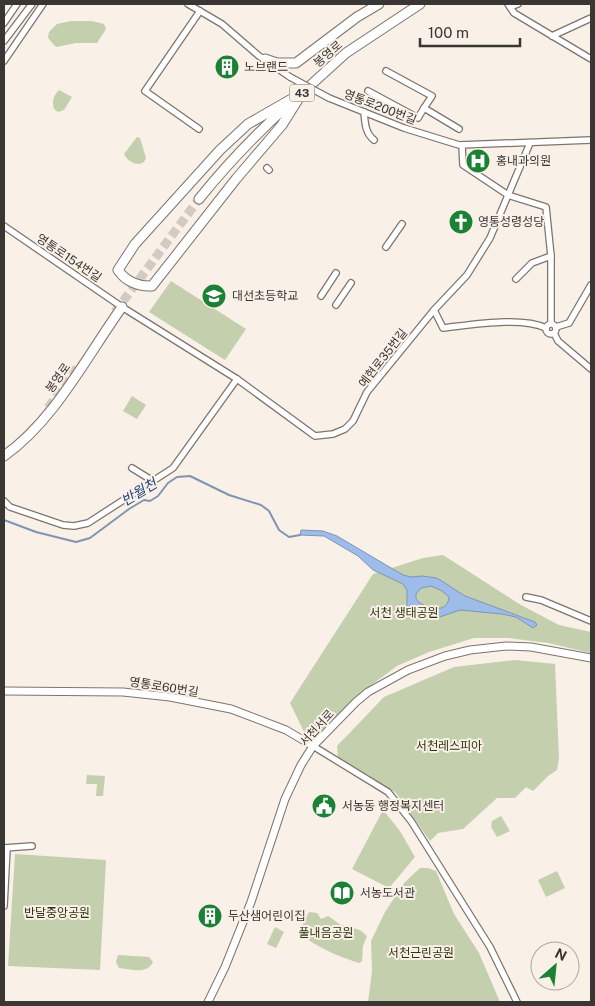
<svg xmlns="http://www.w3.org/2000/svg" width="595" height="1006" viewBox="0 0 595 1006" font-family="'Public Sans','Noto Sans KR',sans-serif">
	<rect width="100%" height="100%" fill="#f9f0e7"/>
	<g fill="#c4cfae">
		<path d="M71 21H92L104 24 106 29 97 43H76L56 47 48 38 49 32 57 24Z"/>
		<path d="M59 90 72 97 64 110 58 112 54 109C52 101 53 96 59 90Z"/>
		<path d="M137 137 140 138 146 158 144 162C137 167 127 161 124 154Z"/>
		<path d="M171 281 246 329 225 360 149 312Z"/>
		<path d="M132 396 146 405 137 419 123 411Z"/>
		<path d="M443 555 521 605 559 625 591 632V653L548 643 507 638H474L429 652 397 666 362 692 309 742 290 703 373 574 423 558Z"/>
		<path d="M515 660 555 664 559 759 557 770 548 776 533 791 526 787 515 798H497L463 829 438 833 430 841 396 793 368 775 338 759 337 746 384 697 454 667Z"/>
		<path d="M87 775 105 776 103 796H96L97 784H86Z"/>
		<path d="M383 810 400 831 415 857 389 888 352 869Z"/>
		<path d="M501 816 510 831 497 837 491 827 492 821Z"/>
		<path d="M15 854 106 860 100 970 8 966Z"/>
		<path d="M420 868H428L436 871 454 914 479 953 500 1002H368L372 971 371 941 385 912 404 883Z"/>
		<path d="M557 871 565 888 546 897 538 880Z"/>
		<path d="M309 912 317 913 321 919 328 916 341 925 360 930 367 936 363 946 362 961 359 963C339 957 317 947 301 935L299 932Z"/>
		<path d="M275 927 284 932 276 948 267 944Z"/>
		<path d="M118 955 149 957 153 962C147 975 130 969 119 968L116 962Z"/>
	</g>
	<path fill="#9ebcea" stroke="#8094b3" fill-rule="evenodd" d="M301 530 323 531 337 536 403 575 411 577 422 576 437 578 465 596 535 622 537 625 533 628 516 617 502 614 460 610 434 619 418 614 407 607V590L403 584 373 570 358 556 324 536 300 535ZM431 586 442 591 449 597C448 615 424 609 416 599V594L421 588Z"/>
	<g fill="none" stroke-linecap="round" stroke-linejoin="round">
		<path stroke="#8094b3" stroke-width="2" d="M4 520 36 532 76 542 90 538 129 509 144 500 150 501 158 496 168 483 177 477 190 476 229 495 261 505 269 511 279 530 289 537 300 535"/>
		<g stroke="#d3cbc3" stroke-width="9" stroke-dasharray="9 4.5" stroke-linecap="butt">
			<path d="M115 312 199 199"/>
			<path d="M48 408 77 368"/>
		</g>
		<defs>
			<g id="minor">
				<path d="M188 4 222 24 259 56 290 77"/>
				<path d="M508 4 514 13 591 59"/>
				<path d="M510 7 518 4"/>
				<path d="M4 23 17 4"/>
				<path d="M552 36 591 18"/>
				<path d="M4 41 32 4"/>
				<path d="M4 61 43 4"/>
				<path d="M386 71 432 96 424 108"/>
				<path d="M368 91 418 118 424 108 459 129"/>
				<path d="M329 98 404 128 459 145 591 140"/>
				<path d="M364 112C365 122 365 133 374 140"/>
				<path d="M199 129 145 91 200 11"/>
				<path d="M462 145 463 165 508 195 546 207 551 256V323"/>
				<path d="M267 168 269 170"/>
				<path d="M4 226 122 307 237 379 315 436 333 434 345 429 353 421 367 392 434 310 467 275 490 238 530 143"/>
				<path d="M386 247 402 224"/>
				<path d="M516 279 532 263 551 256"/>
				<path d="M321 296 336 273"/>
				<path d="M336 305 351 283"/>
				<path d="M434 310 443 328C471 325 521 316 546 328"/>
				<circle cx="551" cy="329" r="5"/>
				<path d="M556 327 569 323 591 285"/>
				<path d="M554 333 558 341 591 369"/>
				<path d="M132 468 153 481"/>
				<path d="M4 501 10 507 63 525 74 526 88 523 173 468 237 379"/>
				<path d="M526 597 541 600 591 621"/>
				<path d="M313 746 388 792 411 821 490 947 517 1002"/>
				<path d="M4 848 32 846"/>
				<path d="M4 906 7 848"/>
			</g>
			<g id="tertiary">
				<path d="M4 691 123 692 170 697 231 709 286 730 313 746"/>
				<path d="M208 1002 225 967 251 902 285 799 301 765 313 746 356 702 368 692 408 670 445 656 470 650 506 646 531 647 591 658"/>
			</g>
			<g id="trunk">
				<path d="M265 59 277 63H296L357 17 379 4"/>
				<path d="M303 92 346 53 420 4"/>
				<path d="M302 93 282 125 236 179 152 286C139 287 125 281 118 270L135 244 220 150 248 124Z"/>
				<path d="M199 199C227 164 255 135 288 105"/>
				<path d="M4 456C54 421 87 356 122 307"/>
			</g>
		</defs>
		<use href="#minor" stroke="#7d746d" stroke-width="8"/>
		<use href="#tertiary" stroke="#7d746d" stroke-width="9"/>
		<use href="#trunk" stroke="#7d746d" stroke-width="11"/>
		<use href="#minor" stroke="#fff" stroke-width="5.5"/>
		<use href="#tertiary" stroke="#fff" stroke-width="7"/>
		<use href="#trunk" stroke="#fff" stroke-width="9"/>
		<defs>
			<path id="minor-bridge" d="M290 77 329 98"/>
		</defs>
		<use href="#minor-bridge" stroke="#7d746d" stroke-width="8" stroke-linecap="butt"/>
		<use href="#minor-bridge" stroke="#fff" stroke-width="5.5"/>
	</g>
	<defs>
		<symbol id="building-disc" viewBox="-11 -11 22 22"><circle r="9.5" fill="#1a8135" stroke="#f9f0e7"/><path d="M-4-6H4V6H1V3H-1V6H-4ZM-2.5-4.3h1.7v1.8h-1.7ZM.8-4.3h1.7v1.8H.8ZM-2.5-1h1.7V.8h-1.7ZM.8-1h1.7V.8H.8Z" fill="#fff"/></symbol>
		<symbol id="hospital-disc" viewBox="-11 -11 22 22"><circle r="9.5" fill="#1a8135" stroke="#f9f0e7"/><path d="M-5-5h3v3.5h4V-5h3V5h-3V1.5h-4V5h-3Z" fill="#fff"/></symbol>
		<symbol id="church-disc" viewBox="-11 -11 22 22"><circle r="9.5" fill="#1a8135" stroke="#f9f0e7"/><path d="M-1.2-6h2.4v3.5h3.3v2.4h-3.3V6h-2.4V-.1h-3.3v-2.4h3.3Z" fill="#fff"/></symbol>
		<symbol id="school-disc" viewBox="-11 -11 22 22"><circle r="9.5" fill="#1a8135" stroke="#f9f0e7"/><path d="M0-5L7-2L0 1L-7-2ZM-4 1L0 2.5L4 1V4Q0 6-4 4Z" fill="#fff"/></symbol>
		<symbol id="civic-disc" viewBox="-11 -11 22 22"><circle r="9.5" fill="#1a8135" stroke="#f9f0e7"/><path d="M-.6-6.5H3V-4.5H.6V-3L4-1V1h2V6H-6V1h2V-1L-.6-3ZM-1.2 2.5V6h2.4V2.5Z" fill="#fff"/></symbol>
		<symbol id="library-disc" viewBox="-11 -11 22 22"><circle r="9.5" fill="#1a8135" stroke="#f9f0e7"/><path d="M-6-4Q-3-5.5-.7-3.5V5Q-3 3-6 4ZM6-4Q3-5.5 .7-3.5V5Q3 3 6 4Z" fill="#fff"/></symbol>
	</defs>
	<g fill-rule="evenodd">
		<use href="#building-disc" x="213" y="53" width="28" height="28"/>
		<use href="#hospital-disc" x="464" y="147" width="28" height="28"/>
		<use href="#church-disc" x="447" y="208" width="28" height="28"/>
		<use href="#school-disc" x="200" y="282" width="28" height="28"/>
		<use href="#civic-disc" x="310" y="792" width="28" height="28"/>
		<use href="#library-disc" x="328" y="879" width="28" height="28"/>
		<use href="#building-disc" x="196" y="902" width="28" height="28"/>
	</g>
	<g text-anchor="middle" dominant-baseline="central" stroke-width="4" stroke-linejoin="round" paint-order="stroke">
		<rect fill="#f9f0e7" stroke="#736e69" stroke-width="1" x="289.5" y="84.5" width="25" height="17" rx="4"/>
		<g font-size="11" font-weight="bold" fill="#3a3633">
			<text x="302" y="93">43</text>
		</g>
		<g font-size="12" fill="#3a3633" stroke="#f9f0e7">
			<text transform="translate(328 54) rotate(-41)">봉영로</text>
			<text transform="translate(380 107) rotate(21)">영통로200번길</text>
			<text transform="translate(69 258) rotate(34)">영통로154번길</text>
			<text transform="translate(383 358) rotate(-52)">예현로35번길</text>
			<text transform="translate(58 378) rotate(-55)">봉영로</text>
			<text transform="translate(164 687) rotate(9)">영통로60번길</text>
			<text transform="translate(317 728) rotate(-48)">서천서로</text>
		</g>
		<g font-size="12" fill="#3a3633" stroke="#f9f0e7" text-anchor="start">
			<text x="244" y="67">노브랜드</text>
			<text x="496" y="161">홍내과의원</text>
			<text x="478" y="222">영통성령성당</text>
			<text x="232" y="296">대선초등학교</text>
			<text x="342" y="806">서농동 행정복지센터</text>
			<text x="360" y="893">서농도서관</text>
			<text x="228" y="916">두산샘어린이집</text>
		</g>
		<g font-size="12" fill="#2c360e" stroke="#f9f0e7">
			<text x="404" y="613">서천 생태공원</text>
			<text x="449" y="746">서천레스피아</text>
			<text x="57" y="913">반달중앙공원</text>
			<text x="326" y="933">풀내음공원</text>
			<text x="421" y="953">서천근린공원</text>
		</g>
		<g font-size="14" font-style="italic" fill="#21467d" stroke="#f9f0e7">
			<text transform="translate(139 492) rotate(-31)">반월천</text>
		</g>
	</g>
	<rect width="595" height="1006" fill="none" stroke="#3a3633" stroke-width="10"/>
	<g transform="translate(555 966) rotate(27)"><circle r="24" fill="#f9f0e7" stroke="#ada69f"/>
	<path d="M0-4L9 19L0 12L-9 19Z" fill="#1a8135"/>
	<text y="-8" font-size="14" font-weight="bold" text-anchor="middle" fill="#3a3633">N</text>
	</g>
	<path d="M420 38v8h100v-8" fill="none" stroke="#3a3633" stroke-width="2.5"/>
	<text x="428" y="38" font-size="15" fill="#3a3633" stroke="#f9f0e7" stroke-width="4" paint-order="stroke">100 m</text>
</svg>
